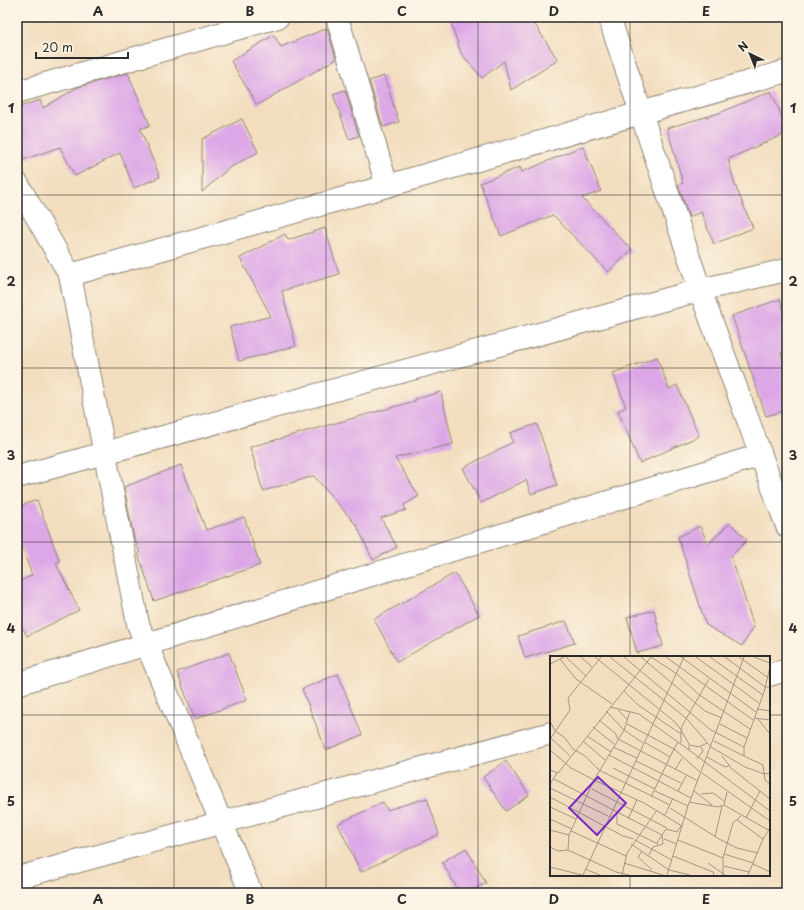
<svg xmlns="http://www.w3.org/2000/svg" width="804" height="910" viewBox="0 0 804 910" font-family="'Playpen Sans',sans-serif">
	<rect width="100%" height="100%" fill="#fcf5e5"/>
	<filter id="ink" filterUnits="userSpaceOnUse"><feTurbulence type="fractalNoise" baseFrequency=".025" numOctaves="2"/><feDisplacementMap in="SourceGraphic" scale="8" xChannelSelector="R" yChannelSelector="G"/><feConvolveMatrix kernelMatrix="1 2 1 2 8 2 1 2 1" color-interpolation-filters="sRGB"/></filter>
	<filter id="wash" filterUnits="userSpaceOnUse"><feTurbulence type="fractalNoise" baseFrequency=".012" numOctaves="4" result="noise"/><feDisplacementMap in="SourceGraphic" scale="16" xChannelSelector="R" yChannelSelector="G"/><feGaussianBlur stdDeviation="0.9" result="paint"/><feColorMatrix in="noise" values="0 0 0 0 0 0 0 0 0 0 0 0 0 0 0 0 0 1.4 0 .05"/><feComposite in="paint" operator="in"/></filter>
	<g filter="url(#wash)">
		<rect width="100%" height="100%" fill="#f2debf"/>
		<g id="blocks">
			<g fill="#dca6e7">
				<path d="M449 17H530L558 60 511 90 504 61 482 78 461 53Z"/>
				<path d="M327 28 336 59 257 105 231 61 274 35 281 47Z"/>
				<path d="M128 73 150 125 140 129 160 177 134 188 120 153 75 176 60 147 17 162V108L40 100 43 108 78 87Z"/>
				<path d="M384 76 399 122 383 127 369 81Z"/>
				<path d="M345 90 359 136 349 139 333 94Z"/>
				<path d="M771 91 787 129V133L728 159 735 185 753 228 714 244 701 212 689 217 678 185 683 183 667 128 719 113Z"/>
				<path d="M242 119 258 152 229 168 202 192V139Z"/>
				<path d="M583 146 601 191 582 198 632 250 608 272 553 215 501 236 480 183 520 167 522 172Z"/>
				<path d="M325 228 339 274 282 291 296 346 239 361 230 327 271 316 240 258 285 234 288 240Z"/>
				<path d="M780 299 787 320V350L781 353 787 373V410L766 416 732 316Z"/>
				<path d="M657 357 669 389 677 385 699 436 640 463 618 411 626 407 613 373Z"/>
				<path d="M441 392 453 444 395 458 419 496 404 505 406 510 381 518 397 547 373 560 357 526 314 476 263 491 250 447 415 401V399Z"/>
				<path d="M537 424 557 485 531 494 526 480 481 503 463 468 513 442 510 433Z"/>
				<path d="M181 465 206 530 244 517 260 565 154 601 138 553H140L134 538 124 487Z"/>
				<path d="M37 500 60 562 56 563 79 610 27 636 17 617V583L32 575 17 534V507Z"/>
				<path d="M730 523 747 540 731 556 754 627 742 646 706 625 678 537 700 526 708 544Z"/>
				<path d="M455 573 479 615 397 662 374 619Z"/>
				<path d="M654 610 663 646 637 653 627 617Z"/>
				<path d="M566 621 575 643 525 658 518 636Z"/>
				<path d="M229 653 247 700 195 719 177 672Z"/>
				<path d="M338 674 362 735 326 750 302 689Z"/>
				<path d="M506 761 529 795 506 811 483 777Z"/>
				<path d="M427 798 439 834 361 872 338 824 383 802 387 810Z"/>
				<path d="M466 848 486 883 467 893H460L442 862Z"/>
			</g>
		</g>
	</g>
	<g filter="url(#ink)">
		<use href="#blocks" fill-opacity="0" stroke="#8e8475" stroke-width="1"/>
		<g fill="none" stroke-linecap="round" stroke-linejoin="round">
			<defs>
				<g id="street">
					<path d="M337 17 387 186"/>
					<path d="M609 17 700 290 787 526"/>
					<path d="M17 92 278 17"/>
					<path d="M17 183 70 275 138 624 251 893"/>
					<path d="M70 275 387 186 787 71"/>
					<path d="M17 477 700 290 786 270 787 272"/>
					<path d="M769 675 787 670"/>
					<path d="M17 684 761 455"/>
					<path d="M17 878 551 733"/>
				</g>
			</defs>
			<use href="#street" stroke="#8e8475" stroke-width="24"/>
			<use href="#street" stroke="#fff" stroke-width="22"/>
		</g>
	</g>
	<path fill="none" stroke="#2b2b2b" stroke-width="1" stroke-opacity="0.55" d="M174 17V893M326 17V893M478 17V893M630 17V657M17 195H787M17 368H787M17 542H787M17 715H551M769 715H787M630 875V893"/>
	<g transform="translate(550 656)">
		<rect width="220" height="220" fill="#f2debf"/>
		<path fill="none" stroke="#a29684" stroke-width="1" d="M16 1 36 20M31 1 42 11M45 1 125 66 131 74V87M60 1 136 62 161 91 195 111 214 118 220 117M74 1 161 74 194 91 214 36 220 11M91 1 155 55 172 62M101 1 127 18 148 38 200 73M116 1 203 64M131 1 206 56M146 1 209 47M160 1 213 39M175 1 215 31H220M189 1 220 23M204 1 220 7M10 3 26 23 62 48M0 8 14 1M159 23 132 70 131 74 139 88V94L220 155M74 35 88 49 131 78M60 51 89 58 139 94M207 53 220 55M68 54 78 64M56 55 74 74 93 87M80 55 74 74 44 124 94 147 132 170M204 62 220 64M208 63 220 78M49 64 65 77 68 83 148 125M0 65 5 75 14 81 23 93 35 100 49 114 120 149M77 68 124 93 120 101M170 68 197 82M43 71 64 88M37 80 61 96M1 82 20 100M0 83 20 54 18 42 51 1M33 85 55 104M164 85 194 100M94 86 120 101 101 141M128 86 124 93 151 117M140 89 149 91 157 87M63 91 87 102M194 91V100L213 109 215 124 220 128M0 94 21 112 44 124 19 179 18 194 66 216 79 219M59 99 141 142M172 100 182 113 220 143M157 101 175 111 179 110M147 103 153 95 151 91M86 105 131 127M63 112 105 133M0 114 8 117 101 1M125 114 132 102M152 117 220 165M4 123 67 156V168L108 188M0 128 7 117M0 132 60 161M42 133 117 172M105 135 138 150M128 135 136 120M144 135 162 149M177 136 174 149 220 175M151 138 163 137 174 145M0 141 73 180 84 183M139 146 168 151 174 149M0 151 26 163M120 152 169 183 187 192 208 197M67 156 112 179 107 187M115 159 123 142M196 162 210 135M0 163 22 173M78 163 87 144M187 164 213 183M0 174 19 179M21 175 76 200M165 181 172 150M114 183 127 188M85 184 122 204M128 184 173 202M81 188 119 214 140 219M0 191 8 195 18 194M92 195 88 201 102 214M174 198 203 207M99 199 103 191 113 188 112 179 116 173 127 176 131 170M123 200 163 216 164 219M74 207 113 219M158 207 175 219M203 208 220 216M174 210 199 216M0 211 32 219M35 213 50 219M33 219 134 1M72 219 77 197 107 154M117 219 138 150 194 1M173 219V202L183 167 191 160M198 219 213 183 220 172"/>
		<path fill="#7b2cbf" fill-opacity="0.15" stroke="#7b2cbf" stroke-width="2" d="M48 121 76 147 47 179 19 152Z"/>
		<rect width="220" height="220" fill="none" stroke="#2b2b2b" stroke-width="2"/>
	</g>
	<rect width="804" height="910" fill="none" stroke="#fcf5e5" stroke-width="44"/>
	<g transform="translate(750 54) rotate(317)" stroke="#fcf5e5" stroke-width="3" paint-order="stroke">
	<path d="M0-3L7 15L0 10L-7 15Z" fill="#2b2b2b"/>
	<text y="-6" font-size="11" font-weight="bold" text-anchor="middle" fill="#2b2b2b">N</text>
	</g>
	<path d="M36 52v6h92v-6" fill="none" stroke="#2b2b2b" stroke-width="2"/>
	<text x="42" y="52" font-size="12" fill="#2b2b2b" stroke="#fcf5e5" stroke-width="3" paint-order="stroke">20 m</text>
	<rect x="22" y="22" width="760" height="866" fill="none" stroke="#2b2b2b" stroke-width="1.5"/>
	<g font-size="13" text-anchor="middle" font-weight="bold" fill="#2b2b2b">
		<text x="98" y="16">A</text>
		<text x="250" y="16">B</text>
		<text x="402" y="16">C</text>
		<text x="554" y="16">D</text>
		<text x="706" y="16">E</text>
		<text x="11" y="113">1</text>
		<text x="793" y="113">1</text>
		<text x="11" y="286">2</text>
		<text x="793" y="286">2</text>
		<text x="11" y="460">3</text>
		<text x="793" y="460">3</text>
		<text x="11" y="633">4</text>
		<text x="793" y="633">4</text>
		<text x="11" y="806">5</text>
		<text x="793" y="806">5</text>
		<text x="98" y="904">A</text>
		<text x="250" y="904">B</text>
		<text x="402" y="904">C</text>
		<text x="554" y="904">D</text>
		<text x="706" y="904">E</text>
	</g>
</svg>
